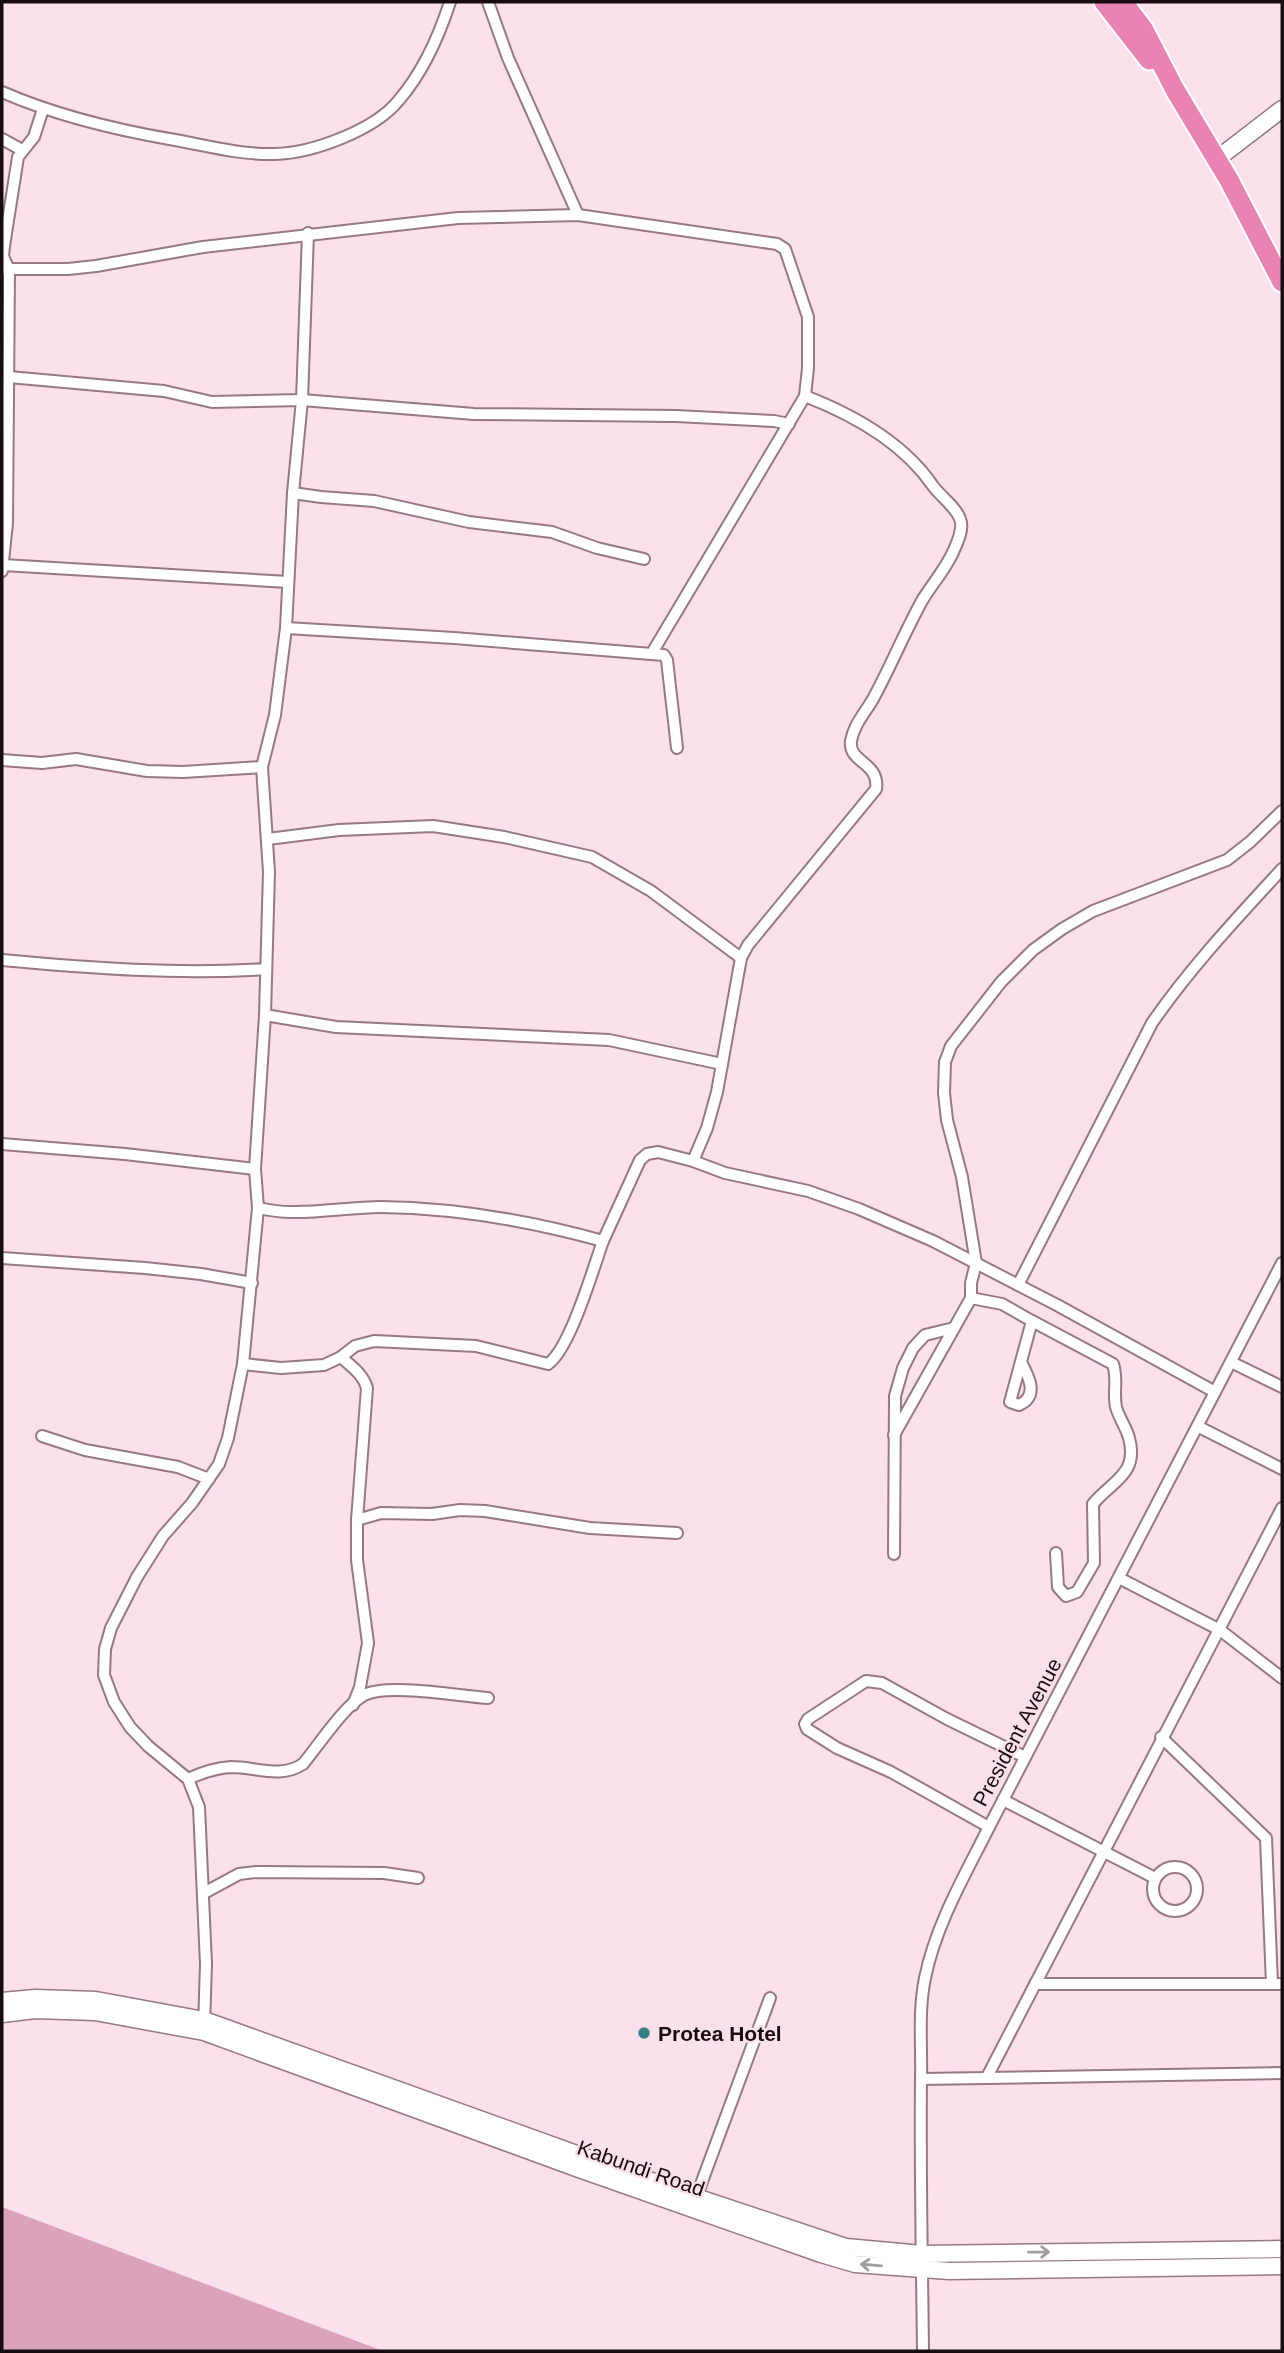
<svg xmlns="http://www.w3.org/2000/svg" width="1284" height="2353" viewBox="0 0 1284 2353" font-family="Helvetica,sans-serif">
	<rect width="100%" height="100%" fill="#fce0eb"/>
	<path fill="#dba3bb" d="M2 2207 383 2351H2Z"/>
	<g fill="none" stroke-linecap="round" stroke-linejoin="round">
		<defs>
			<g id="street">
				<path d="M488 2 508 58 578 215"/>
				<path d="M2 92C57 116 116 130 175 140 208 146 241 155 275 154 313 153 375 130 399 100 423 72 439 36 450 2"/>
				<path d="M2 139 22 150"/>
				<path d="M2 269H68L96 266 203 247 458 218 578 215 777 244 785 249 808 317V368L805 396 652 653"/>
				<path d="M9 377 164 391 212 402 302 400 474 414 676 416 774 421 789 424"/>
				<path d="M293 493 321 497 374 501 469 522 552 532 597 548 644 559"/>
				<path d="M3 565 288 582"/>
				<path d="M2 571 7 523 9 270 3 256 4 246 18 157 34 137 43 109"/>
				<path d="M286 628 454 638 664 655 667 660 677 748"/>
				<path d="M2 760 42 763 76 759 147 771 183 772 262 767"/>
				<path d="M268 839 339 830 433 826 504 837 592 857 651 891 741 958"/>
				<path d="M2 960C90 968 178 975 266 969"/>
				<path d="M265 1015 336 1027 609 1040 722 1064"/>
				<path d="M2 1144 125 1154 255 1169"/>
				<path d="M693 1161 707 1128 717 1092 741 958 748 945 876 789C880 762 848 763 851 741 854 724 865 713 873 699 891 666 905 631 923 599 933 583 947 567 954 550 958 541 964 528 960 519 956 507 941 497 933 486 903 442 854 415 805 396"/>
				<path d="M258 1208C268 1210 279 1212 290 1212 320 1213 351 1207 381 1207 456 1208 531 1221 603 1241L640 1160 647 1154 658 1152 693 1161 725 1173 808 1191 859 1209 933 1241 1057 1305 1215 1392"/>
				<path d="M2 1258 145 1268 201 1274 252 1283"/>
				<path d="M1018 1285 1152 1023C1190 968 1236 919 1282 869"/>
				<path d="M971 1298 1002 1304 1032 1321 1010 1402 1019 1405C1039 1396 1029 1377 1021 1362"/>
				<path d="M1032 1321 1113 1364C1118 1379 1113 1393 1116 1407 1119 1418 1126 1427 1129 1438 1139 1474 1112 1481 1093 1504L1094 1563 1077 1592 1066 1596 1058 1587 1056 1553"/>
				<path d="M341 1357C352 1367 363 1374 367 1388L357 1520"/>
				<path d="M1231 1362 1282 1387"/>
				<path d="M243 1364 281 1368 324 1365 341 1357 355 1346 374 1341 476 1346 548 1364C570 1349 593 1269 603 1241"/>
				<path d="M1199 1427 1282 1469"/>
				<path d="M894 1435 971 1298V1283L976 1263 962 1177 947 1120 944 1093 945 1062 951 1046 1001 982 1033 950 1062 929 1093 911 1227 860 1250 842 1282 811"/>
				<path d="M42 1436 85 1450 178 1467 209 1479"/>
				<path d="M894 1554 895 1396 903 1368 913 1348 925 1335 954 1328"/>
				<path d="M1119 1578 1220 1630 1282 1678"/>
				<path d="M353 1705 360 1687 368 1643 357 1560V1520L381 1513 432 1514 460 1510 485 1511 590 1528 677 1533"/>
				<path d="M1161 1737 1266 1838 1272 1984"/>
				<path d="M188 1779C203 1772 215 1768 231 1767 257 1767 280 1779 303 1764 318 1746 345 1705 364 1695 388 1683 459 1696 488 1698"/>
				<path d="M1003 1800 1155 1878"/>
				<path d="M989 1827 891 1772 837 1748 807 1729 805 1724 808 1719 866 1681 882 1683 947 1719 1025 1757"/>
				<circle cx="1175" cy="1889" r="22"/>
				<path d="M204 1893 239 1874 256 1872 384 1873 418 1878"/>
				<path d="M1035 1984H1282"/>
				<path d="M204 2027 206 1964 199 1807 188 1779 148 1746 130 1727 114 1702 104 1675 105 1649 111 1628 137 1577 163 1536 192 1503 219 1464 228 1438 243 1364 258 1208 255 1169 265 1015 269 872 262 767 275 715 286 628 293 493 302 400 308 233"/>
				<path d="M987 2077 1282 1508"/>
				<path d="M921 2079 1282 2073"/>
				<path d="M694 2203 770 1998"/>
				<path d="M923 2351C922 2261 920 2170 921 2079 922 2046 918 2012 925 1978 936 1924 965 1875 989 1827L1282 1263"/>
			</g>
			<g id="secondary">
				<path d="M1217 159 1282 109"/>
				<path d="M2 2001 35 1998 96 2000 204 2020 696 2197 846 2247 922 2254 1282 2249"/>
				<path d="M2 2014 35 2010 95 2012 204 2032 579 2169 821 2254 855 2264 949 2271 1282 2266"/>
			</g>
			<g id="highway">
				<path d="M1104 2 1149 60"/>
				<path d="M1123 2 1144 30 1175 90 1229 180 1282 282"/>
			</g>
		</defs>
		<use href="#street" stroke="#977885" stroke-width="14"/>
		<use href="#secondary" stroke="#977885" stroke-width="19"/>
		<use href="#highway" stroke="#fff" stroke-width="23"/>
		<use href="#street" stroke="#fff" stroke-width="10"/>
		<use href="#secondary" stroke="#fff" stroke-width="16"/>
		<use href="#highway" stroke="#e883b3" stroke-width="19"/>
	</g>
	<defs><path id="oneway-shaft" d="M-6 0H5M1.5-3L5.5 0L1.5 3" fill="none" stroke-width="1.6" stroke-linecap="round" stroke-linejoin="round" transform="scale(1.75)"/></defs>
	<g stroke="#a29ea0">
		<use href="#oneway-shaft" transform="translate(1039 2252) rotate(-1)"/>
		<use href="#oneway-shaft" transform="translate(871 2265) rotate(-175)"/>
	</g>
	<circle fill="#357e83" stroke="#fce0eb" stroke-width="2.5" cx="644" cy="2033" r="7"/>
	<g text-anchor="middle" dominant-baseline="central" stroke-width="5" stroke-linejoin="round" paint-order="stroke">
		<g font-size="21" fill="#170c11" stroke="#fce0eb">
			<text transform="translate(1017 1732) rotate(-62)">President Avenue</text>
			<text transform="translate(641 2168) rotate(19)">Kabundi Road</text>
		</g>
		<g font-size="21" font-weight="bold" fill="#170c11" stroke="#fce0eb" text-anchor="start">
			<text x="658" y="2033">Protea Hotel</text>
		</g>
	</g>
	<rect width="1284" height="2353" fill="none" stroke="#170c11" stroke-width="7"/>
</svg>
